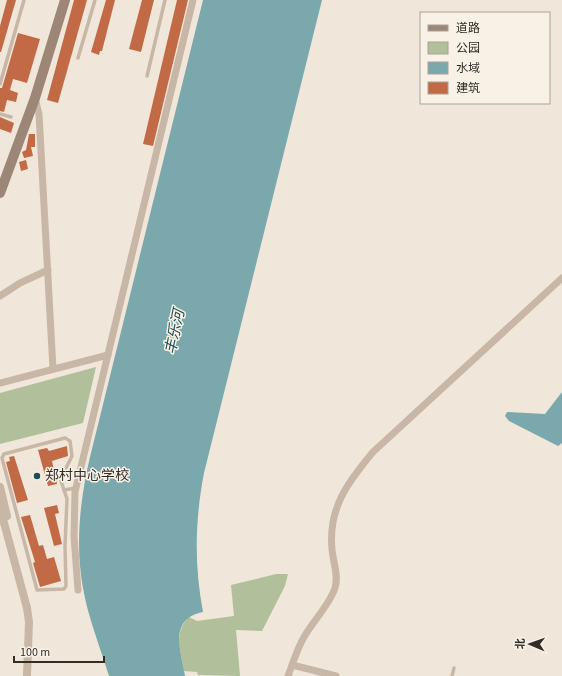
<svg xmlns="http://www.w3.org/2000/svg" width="562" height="676" viewBox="0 0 562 676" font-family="'Source Sans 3','Noto Sans SC',sans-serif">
	<rect width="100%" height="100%" fill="#f0e7da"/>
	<g fill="#b1bf9a">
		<path d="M96 367 83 423 0 444V393Z"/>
		<path d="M276 574H288L285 586 262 631 236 630 240 676 198 675 197 672 184 671C181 652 173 632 189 617L197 621 234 616 231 585Z"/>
	</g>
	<g fill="#7aa8ac">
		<path d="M203 0H322L204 473C195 520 194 565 203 612 168 619 181 651 185 676H109C100 647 88 617 83 588 75 545 80 499 90 457Z"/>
		<path d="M562 392V443L558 446 509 421 505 416 507 412 545 414Z"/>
	</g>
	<g fill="#c26a46">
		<path d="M7 0H16L1 52H0V26Z"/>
		<path d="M74 0H87L58 103 47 100Z"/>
		<path d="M106 0H115L102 51H100L99 55 91 52Z"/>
		<path d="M142 0H154L141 52 129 49Z"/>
		<path d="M177 0H188L153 146 143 144Z"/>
		<path d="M18 33 40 39 27 83 13 79 10 90 18 93 16 102 7 100 4 112 0 111V88H2Z"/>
		<path d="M0 117 14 123 11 133 0 129Z"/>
		<path d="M29 134H35V147H31L33 156 24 158 22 152 26 150Z"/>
		<path d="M26 160 28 169 21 171 19 162Z"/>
		<path d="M67 446 68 456 52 461 57 484 48 486 38 450 47 448 49 451Z"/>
		<path d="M14 456 28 500 17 503 6 462 10 461 9 457Z"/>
		<path d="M57 505 59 513 55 514 62 544 54 546 44 508Z"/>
		<path d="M30 515 39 546 43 545 47 559 54 557 61 581 40 587 33 563 35 562 21 517Z"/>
	</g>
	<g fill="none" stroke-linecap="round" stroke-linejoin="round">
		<g stroke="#c8b7a6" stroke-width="3.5">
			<path d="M78 58 95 0"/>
			<path d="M147 76 165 0"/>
			<path d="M0 84 24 0"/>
			<path d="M0 114 11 117"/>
			<path d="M65 438 70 441 72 456 63 474 61 481 67 499 65 546 66 586 64 589 37 590 2 458 4 454Z"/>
			<path d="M64 490 76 488"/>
			<path d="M452 676 454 668"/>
		</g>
		<g stroke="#c8b7a6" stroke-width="7">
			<path d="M35 98 39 114 53 369"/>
			<path d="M0 296 20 283 48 270"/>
			<path d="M0 383 108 355"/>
			<path d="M78 590 74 536 75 492 193 0"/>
			<path d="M292 665 336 676"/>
			<path d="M288 676C293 663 297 649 304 637 313 621 330 604 335 588 339 576 333 562 332 549 328 508 348 482 373 452L562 278"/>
		</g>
		<g stroke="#c8b7a6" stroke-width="8">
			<path d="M0 487 7 516"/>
			<path d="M0 508 27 608 29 622 27 676"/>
		</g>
		<path stroke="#9b8678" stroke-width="10" d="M0 193 35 98 65 0"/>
	</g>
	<circle fill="#1e4e54" stroke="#f8f1e6" stroke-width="1.5" cx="37" cy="476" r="4"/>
	<g text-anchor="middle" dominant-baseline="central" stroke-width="3" stroke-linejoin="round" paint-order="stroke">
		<g font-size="14" fill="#342c27" stroke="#f8f1e6" text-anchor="start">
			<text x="45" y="476">郑村中心学校</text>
		</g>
		<g font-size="15" font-style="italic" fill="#1e4e54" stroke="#f8f1e6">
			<text transform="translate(175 332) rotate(-78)">丰乐河</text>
		</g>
	</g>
	<rect x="420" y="12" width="130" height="92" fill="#f8f1e6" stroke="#aaa29a"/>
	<rect x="428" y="25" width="20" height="6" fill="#9b8678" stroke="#aaa29a"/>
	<text x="456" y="32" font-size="12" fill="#342c27">道路</text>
	<rect x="428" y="42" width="20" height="12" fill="#b1bf9a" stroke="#aaa29a"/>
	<text x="456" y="52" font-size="12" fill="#342c27">公园</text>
	<rect x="428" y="62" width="20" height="12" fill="#7aa8ac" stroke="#aaa29a"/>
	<text x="456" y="72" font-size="12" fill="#342c27">水域</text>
	<rect x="428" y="82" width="20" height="12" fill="#c26a46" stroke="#aaa29a"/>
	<text x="456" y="92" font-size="12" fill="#342c27">建筑</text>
	<g transform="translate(530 644) rotate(272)" stroke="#f8f1e6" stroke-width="3" paint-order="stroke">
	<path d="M0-3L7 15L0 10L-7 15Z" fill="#342c27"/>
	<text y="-6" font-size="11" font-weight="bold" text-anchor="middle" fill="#342c27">北</text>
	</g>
	<path d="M14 656v6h90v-6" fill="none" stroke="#342c27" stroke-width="2"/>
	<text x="20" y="656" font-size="12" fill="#342c27" stroke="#f8f1e6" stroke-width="3" paint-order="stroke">100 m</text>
</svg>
